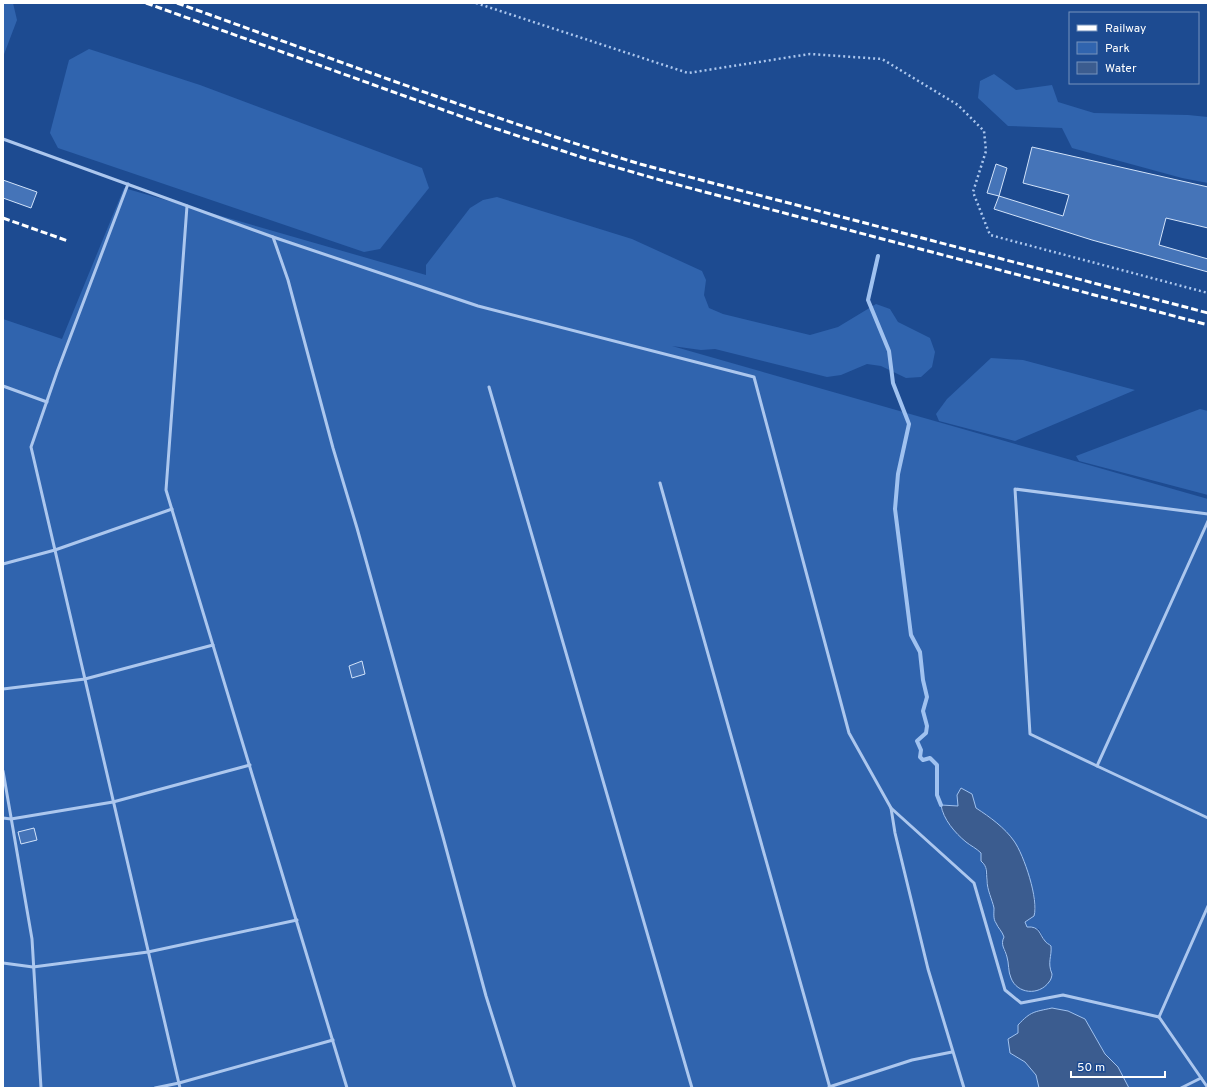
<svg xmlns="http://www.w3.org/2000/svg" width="1211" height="1091" viewBox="0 0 1211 1091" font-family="Overpass,sans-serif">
	<rect width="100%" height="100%" fill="#1d4b91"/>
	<g fill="#3064ae" fill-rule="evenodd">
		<path d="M3 3H13L17 20 3 57Z"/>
		<path d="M89 49 200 85 422 168 429 188 380 249 364 252 58 148 50 133 69 60Z"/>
		<path d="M994 74 1016 90 1052 85 1058 102 1094 113 1188 115 1208 117V183L1182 178 1072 148 1062 128 1008 126 978 98 980 81Z"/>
		<path d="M124 188 426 275V265L470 208 483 200 497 197 632 239 702 271 706 280 704 295 709 308 723 314 810 335 838 327 876 304 890 309 898 322 930 338 935 352 932 367 921 377 906 378 881 366 867 364 841 375 827 377 715 349 701 350 672 346 1208 499V1088H1129L1118 1068 1105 1054 1085 1019 1068 1011 1052 1008 1045 1010 1018 1033 1010 1053 1025 1062 1036 1075 1039 1088H1041H3V319L62 339ZM972 794 976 808 990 817 1014 842 1028 872 1035 898 1036 910 1030 919 1025 922 1027 927 1039 929 1051 953C1048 960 1049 966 1052 974L1011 978 1007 957 1003 949 1004 937 1002 931 995 922 994 906 989 893 986 880 985 864 981 861V853L976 847 968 843 942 812V805L958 806Z"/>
		<path d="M991 358 1023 360 1135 390 1015 441 939 421 936 414 947 399Z"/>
		<path d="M1200 409 1208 411V495L1079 461 1076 456Z"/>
	</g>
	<g fill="#3b5c8f" stroke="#a0c2f0">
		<path d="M961 788 972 794 976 808C990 817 1005 828 1014 841 1024 855 1039 900 1034 916L1025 922 1027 927C1040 926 1039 934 1045 941 1046 943 1049 944 1051 946 1052 957 1047 962 1052 974 1052 976 1051 980 1049 982 1039 996 1017 994 1011 978 1008 972 1009 963 1007 957 1005 949 1000 945 1004 937 1002 931 998 928 996 923 993 919 994 913 994 908 992 899 987 890 987 880 986 872 988 867 981 861V853C976 848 971 846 966 842 955 833 943 819 941 805L958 806 957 795Z"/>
		<path d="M1052 1008 1068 1011 1085 1019 1105 1054 1118 1067 1129 1088H1039L1036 1075 1025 1062 1010 1053 1008 1039 1018 1033V1025C1031 1011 1034 1012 1052 1008Z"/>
	</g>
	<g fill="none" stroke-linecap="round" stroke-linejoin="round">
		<path stroke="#a0c2f0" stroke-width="4" d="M878 256 868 300 889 351 893 383 909 424 898 474 895 509 911 635 920 652 923 680 927 697 923 711 927 726 926 733 917 741 921 750 920 757 923 760 930 758 937 765V795L941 805"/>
	</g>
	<g fill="#4574b8" stroke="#d2e3fa">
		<path d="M1032 147 1208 187V228L1166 218 1159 245 1208 259V272L1092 240 994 209 999 196 1063 216 1069 195 1023 183Z"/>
		<path d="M996 164 1007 168 999 196 987 193Z"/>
		<path d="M3 180 37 192 31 208 3 198Z"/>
		<path d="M362 661 365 674 352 678 349 666Z"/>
		<path d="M34 828 37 840 21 844 18 832Z"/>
	</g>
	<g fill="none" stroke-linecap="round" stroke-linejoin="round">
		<path stroke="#acc7ee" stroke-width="2.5" stroke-dasharray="2 3" stroke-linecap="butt" d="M476 3 688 73 810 54 882 59 958 105 984 131 986 151 973 192 990 235 1208 293"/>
		<g stroke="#acc7ee" stroke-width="3">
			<path d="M3 139 273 237 478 306 754 377 849 733 891 808 974 883 1005 990 1021 1003 1063 995 1159 1017"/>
			<path d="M128 184 57 372 31 447 180 1088"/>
			<path d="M187 206 166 490 347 1088"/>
			<path d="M273 237 288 280 333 448 357 528 443 837 486 996 515 1088"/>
			<path d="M3 386 47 402"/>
			<path d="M489 387 692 1088"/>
			<path d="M660 483 830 1088"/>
			<path d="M1208 521 1097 766 1208 818"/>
			<path d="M3 564 55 550 172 509"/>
			<path d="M3 689 85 679 213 645"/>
			<path d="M1097 766 1030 734 1015 489 1208 514"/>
			<path d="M3 771 32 939 41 1088"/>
			<path d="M891 808 895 833 928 969 964 1088"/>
			<path d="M3 818 11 819 113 802 250 765"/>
			<path d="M1208 906 1159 1017 1208 1088"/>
			<path d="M3 963 33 967 148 952 297 920"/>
			<path d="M829 1087 912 1060 952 1052"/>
			<path d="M155 1088 179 1083 333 1040"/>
			<path d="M1181 1088 1201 1078"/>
		</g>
		<g stroke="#fff" stroke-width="3" stroke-dasharray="7 3" stroke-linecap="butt">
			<path d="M146 3 488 126 584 158 667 182 1208 325"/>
			<path d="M177 3C331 58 484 116 640 164L1208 313"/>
			<path d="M3 218 68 241"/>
		</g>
	</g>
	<rect width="1211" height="1091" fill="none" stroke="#ffffff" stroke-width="8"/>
	<rect x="1069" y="12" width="130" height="72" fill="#1d4b91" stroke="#7793bd"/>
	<rect x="1077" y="25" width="20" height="6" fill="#ffffff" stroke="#7793bd"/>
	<text x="1105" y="32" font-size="12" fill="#ffffff">Railway</text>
	<rect x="1077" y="42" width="20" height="12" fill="#3064ae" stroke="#7793bd"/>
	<text x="1105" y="52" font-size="12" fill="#ffffff">Park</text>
	<rect x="1077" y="62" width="20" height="12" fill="#3b5c8f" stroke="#7793bd"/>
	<text x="1105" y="72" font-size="12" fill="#ffffff">Water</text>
	<path d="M1071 1071v6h94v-6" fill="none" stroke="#ffffff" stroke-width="2"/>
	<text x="1077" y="1071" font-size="12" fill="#ffffff" stroke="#1d4b91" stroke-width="3" paint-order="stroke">50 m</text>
</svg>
